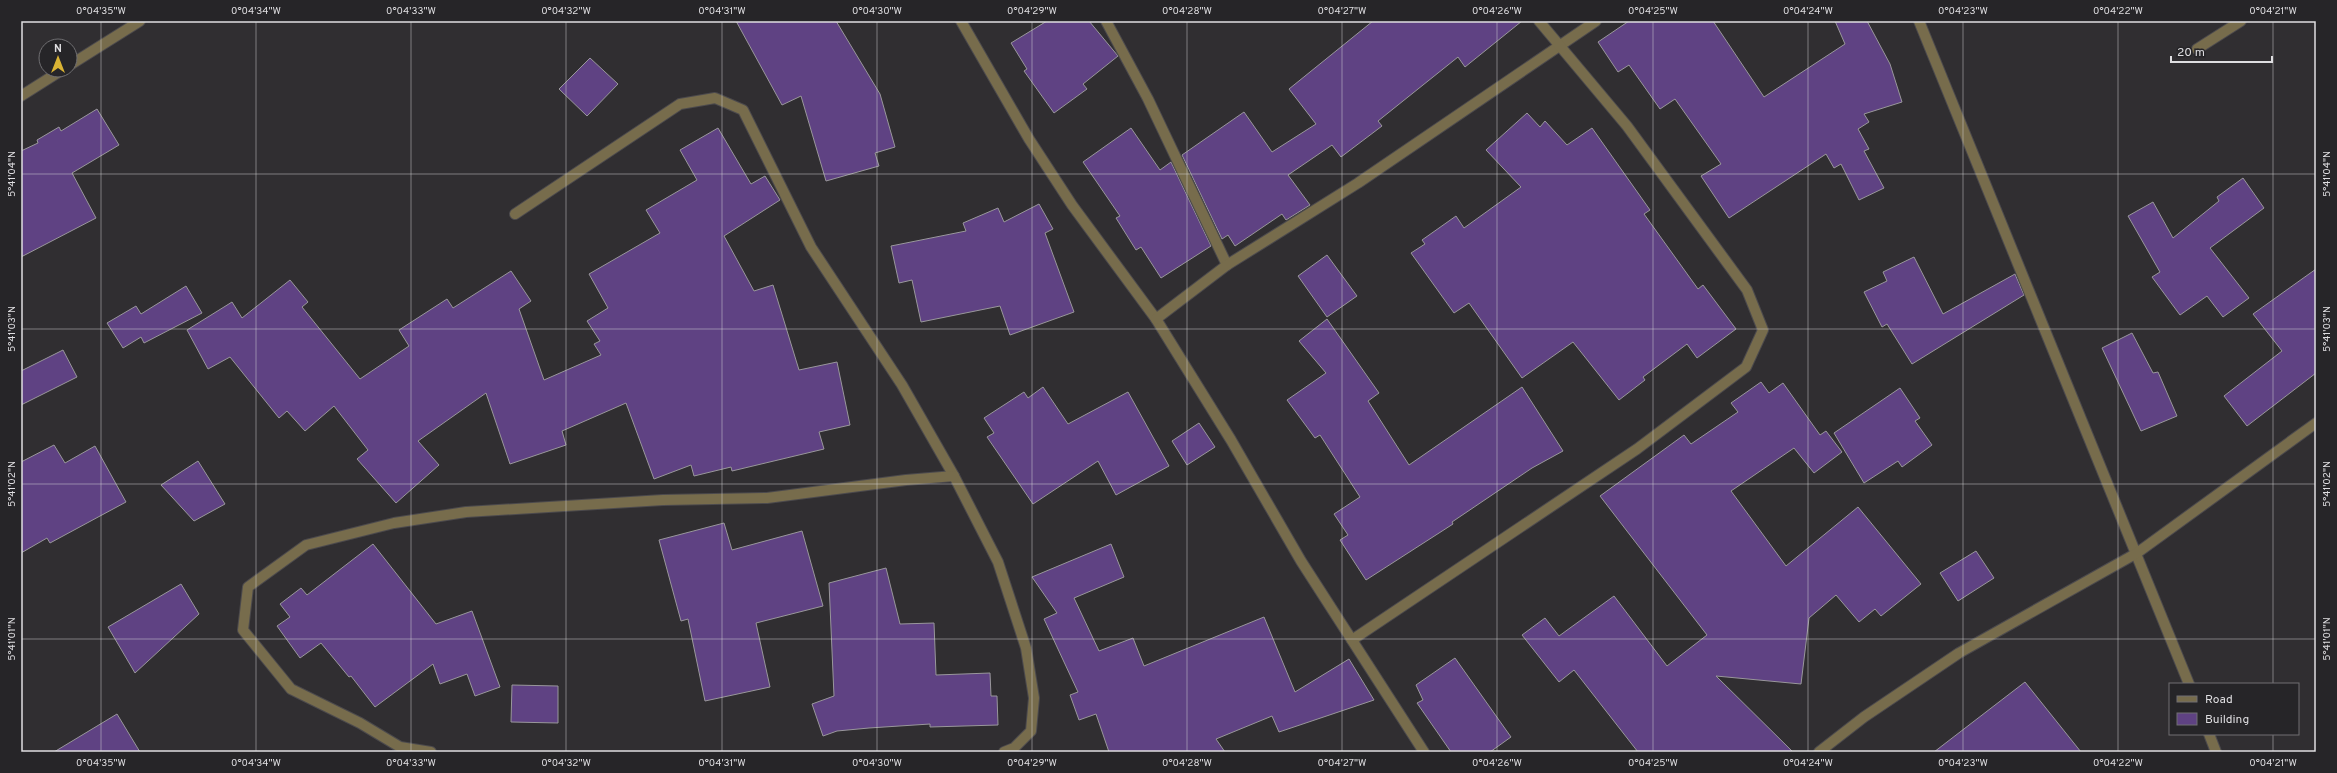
<svg xmlns="http://www.w3.org/2000/svg" width="2337" height="773" viewBox="0 0 2337 773" font-family="Overpass,sans-serif">
	<rect width="100%" height="100%" fill="#302e31"/>
	<g fill="#5f4283" stroke="#99979b">
		<path d="M736 21H836L880 94 895 147 875 153 879 166 826 181 801 96 782 105Z"/>
		<path d="M1047 21H1089L1118 56 1083 84 1087 89 1054 113 1024 71 1027 69 1011 43Z"/>
		<path d="M1373 21H1522L1465 67 1458 57 1378 121 1382 126 1341 157 1332 145 1288 175 1310 205 1286 220 1282 214 1235 246 1228 235 1222 239 1182 155 1244 112 1272 152 1316 124 1289 89Z"/>
		<path d="M1629 21H1713L1764 97 1845 44 1835 21H1867L1890 64 1902 102 1864 114 1869 122 1858 129 1869 149 1864 151 1884 188 1859 200 1841 164 1834 168 1826 154 1729 218 1701 176 1721 164 1675 99 1660 109 1629 65 1618 72 1598 42Z"/>
		<path d="M590 58 618 84 587 116 559 89Z"/>
		<path d="M97 109 119 145 72 173 96 218 21 257V151L38 143 37 140 59 127 61 131Z"/>
		<path d="M1527 113 1540 127 1545 121 1567 145 1592 128 1650 210 1644 214 1698 289 1703 285 1736 329 1697 358 1687 344 1643 377 1645 380 1619 400 1573 342 1522 378 1469 303 1454 313 1411 253 1425 244 1422 240 1456 216 1464 228 1521 187 1486 150Z"/>
		<path d="M718 128 751 184 765 176 780 200 724 236 754 291 773 285 799 370 837 362 850 425 819 432 824 449 732 471 731 467 694 476 691 465 654 479 626 403 562 431 566 445 510 464 486 393 418 441 439 465 396 503 357 459 368 450 334 406 305 431 287 411 279 418 230 357 208 369 187 330 232 302 242 318 290 280 308 302 302 307 360 379 409 346 399 330 447 299 453 308 511 271 531 301 519 309 544 380 601 355 594 344 600 341 587 321 608 308 589 274 660 233 646 210 697 180 680 150Z"/>
		<path d="M1131 128 1160 170 1171 162 1211 246 1161 278 1141 247 1136 250 1116 218 1120 216 1083 162Z"/>
		<path d="M2243 178 2264 208 2210 248 2249 298 2223 317 2207 296 2180 315 2152 277 2160 272 2128 216 2153 202 2173 238 2219 201 2217 197Z"/>
		<path d="M1039 204 1053 229 1045 233 1074 312 1010 335 1000 306 921 322 912 280 899 283 891 246 966 231 963 223 998 208 1004 222Z"/>
		<path d="M1327 255 1357 296 1327 317 1298 276Z"/>
		<path d="M1914 257 1943 314 2015 274 2024 295 1912 364 1887 324 1882 327 1864 292 1887 281 1883 272Z"/>
		<path d="M2316 269V373L2247 426 2224 396 2282 351 2253 314Z"/>
		<path d="M186 286 202 313 144 343 141 337 123 348 107 323 136 306 141 314Z"/>
		<path d="M1327 319 1379 393 1368 401 1409 465 1522 387 1563 451 1532 468 1452 522 1453 524 1366 580 1340 540 1348 535 1334 514 1360 497 1320 435 1315 438 1287 400 1326 373 1299 341Z"/>
		<path d="M2132 333 2153 373 2158 372 2177 416 2141 431 2102 348Z"/>
		<path d="M63 350 77 377 21 405V371Z"/>
		<path d="M1761 382 1769 393 1783 383 1820 435 1826 431 1842 452 1814 473 1794 448 1731 491 1786 566 1858 507 1921 584 1881 616 1875 609 1859 622 1836 595 1809 618 1801 684 1716 676 1793 752H1638L1574 670 1559 682 1522 635 1545 618 1559 636 1614 596 1667 666 1707 635 1600 496 1684 435 1691 444 1738 412 1731 403Z"/>
		<path d="M1043 387 1068 424 1128 392 1169 466 1116 495 1098 461 1033 504 987 437 994 433 984 418 1024 392 1028 398Z"/>
		<path d="M1900 388 1920 418 1915 421 1932 445 1902 467 1898 461 1864 483 1834 433Z"/>
		<path d="M1199 423 1215 447 1187 465 1172 441Z"/>
		<path d="M54 445 65 463 95 446 126 502 50 543 47 538 21 553V462Z"/>
		<path d="M198 461 225 504 194 521 161 485Z"/>
		<path d="M724 523 732 550 802 531 823 606 756 623 770 687 705 701 688 619 681 621 659 540Z"/>
		<path d="M373 544 436 624 472 611 500 687 475 696 467 674 440 684 433 664 375 707 351 676 349 677 321 643 300 658 277 626 290 617 280 604 301 588 307 595Z"/>
		<path d="M1111 544 1124 577 1074 598 1099 651 1133 638 1144 666 1264 617 1295 692 1349 659 1374 700 1279 732 1272 716 1216 739 1225 752H1109L1096 714 1079 720 1070 695 1078 692 1044 619 1057 613 1032 577Z"/>
		<path d="M1976 551 1994 578 1958 601 1940 573Z"/>
		<path d="M886 568 900 624 934 623 936 675 990 673 991 696H997L998 725 930 727V724L869 728 837 731 823 736 812 704 834 696 829 583Z"/>
		<path d="M181 584 199 614 135 673 108 627Z"/>
		<path d="M1455 658 1511 737 1490 752H1451L1417 703 1423 700 1416 685Z"/>
		<path d="M2025 682 2081 752H1934Z"/>
		<path d="M512 685 558 686V723L511 722Z"/>
		<path d="M117 714 140 752H54Z"/>
	</g>
	<g fill="none" stroke-linecap="round" stroke-linejoin="round">
		<defs>
			<g id="minor">
				<path d="M961 21 1029 139 1072 205 1156 319 1231 440 1301 561 1424 752"/>
				<path d="M1106 21 1148 99 1227 265"/>
				<path d="M1919 21 2189 684"/>
				<path d="M2197 49 2241 21"/>
				<path d="M70 65 140 21"/>
				<path d="M21 96 62 70"/>
				<path d="M515 214 680 104 715 98 743 110 811 247 902 385 954 476 998 562 1026 648 1034 698 1031 731 1014 748 1004 752"/>
				<path d="M1156 319 1227 265 1358 183 1596 21"/>
				<path d="M1352 640 1637 449 1746 367 1763 330 1747 290 1627 126 1539 21"/>
				<path d="M2209 734 2216 752"/>
				<path d="M431 752 400 747 360 723 291 689 243 630 248 587 306 545 394 523 466 512 663 500 767 498 906 480 954 476"/>
				<path d="M1819 752 1864 717 1959 653 2137 553 2316 423"/>
			</g>
		</defs>
		<use href="#minor" stroke="#4c4a4d" stroke-width="12"/>
		<use href="#minor" stroke="#776c4c" stroke-width="10"/>
	</g>
	<path fill="none" stroke="#dfdee1" stroke-width="1" stroke-opacity="0.45" d="M101 21V752M256 21V752M411 21V752M566 21V752M722 21V752M877 21V752M1032 21V752M1187 21V752M1342 21V752M1497 21V752M1653 21V752M1808 21V752M1963 21V752M2118 21V752M2273 21V684M21 174H2316M21 329H2316M21 484H2316M21 639H2316M2273 734V752"/>
	<rect width="2337" height="773" fill="none" stroke="#262528" stroke-width="44"/>
	<rect x="2169" y="683" width="130" height="52" fill="#262528" stroke="#706f72"/>
	<rect x="2177" y="696" width="20" height="6" fill="#776c4c" stroke="#706f72"/>
	<text x="2205" y="703" font-size="12" fill="#dfdee1">Road</text>
	<rect x="2177" y="713" width="20" height="12" fill="#5f4283" stroke="#706f72"/>
	<text x="2205" y="723" font-size="12" fill="#dfdee1">Building</text>
	<g transform="translate(58 58)"><circle r="19" fill="#262528" stroke="#706f72"/>
	<path d="M0-3L7 15L0 10L-7 15Z" fill="#d9b334"/>
	<text y="-6" font-size="11" font-weight="bold" text-anchor="middle" fill="#dfdee1">N</text>
	</g>
	<path d="M2171 56v6h101v-6" fill="none" stroke="#dfdee1" stroke-width="2"/>
	<text x="2177" y="56" font-size="12" fill="#dfdee1" stroke="#262528" stroke-width="3" paint-order="stroke">20 m</text>
	<rect x="22" y="22" width="2293" height="729" fill="none" stroke="#dfdee1" stroke-width="1.5"/>
	<g font-size="10" text-anchor="middle" fill="#dfdee1">
		<text x="101" y="14">0°04'35"W</text>
		<text x="256" y="14">0°04'34"W</text>
		<text x="411" y="14">0°04'33"W</text>
		<text x="566" y="14">0°04'32"W</text>
		<text x="722" y="14">0°04'31"W</text>
		<text x="877" y="14">0°04'30"W</text>
		<text x="1032" y="14">0°04'29"W</text>
		<text x="1187" y="14">0°04'28"W</text>
		<text x="1342" y="14">0°04'27"W</text>
		<text x="1497" y="14">0°04'26"W</text>
		<text x="1653" y="14">0°04'25"W</text>
		<text x="1808" y="14">0°04'24"W</text>
		<text x="1963" y="14">0°04'23"W</text>
		<text x="2118" y="14">0°04'22"W</text>
		<text x="2273" y="14">0°04'21"W</text>
		<text transform="translate(11 174) rotate(-90)" y="4">5°41'04"N</text>
		<text transform="translate(2326 174) rotate(-90)" y="4">5°41'04"N</text>
		<text transform="translate(11 329) rotate(-90)" y="4">5°41'03"N</text>
		<text transform="translate(2326 329) rotate(-90)" y="4">5°41'03"N</text>
		<text transform="translate(11 484) rotate(-90)" y="4">5°41'02"N</text>
		<text transform="translate(2326 484) rotate(-90)" y="4">5°41'02"N</text>
		<text transform="translate(11 639) rotate(-90)" y="4">5°41'01"N</text>
		<text transform="translate(2326 639) rotate(-90)" y="4">5°41'01"N</text>
		<text x="101" y="766">0°04'35"W</text>
		<text x="256" y="766">0°04'34"W</text>
		<text x="411" y="766">0°04'33"W</text>
		<text x="566" y="766">0°04'32"W</text>
		<text x="722" y="766">0°04'31"W</text>
		<text x="877" y="766">0°04'30"W</text>
		<text x="1032" y="766">0°04'29"W</text>
		<text x="1187" y="766">0°04'28"W</text>
		<text x="1342" y="766">0°04'27"W</text>
		<text x="1497" y="766">0°04'26"W</text>
		<text x="1653" y="766">0°04'25"W</text>
		<text x="1808" y="766">0°04'24"W</text>
		<text x="1963" y="766">0°04'23"W</text>
		<text x="2118" y="766">0°04'22"W</text>
		<text x="2273" y="766">0°04'21"W</text>
	</g>
</svg>
